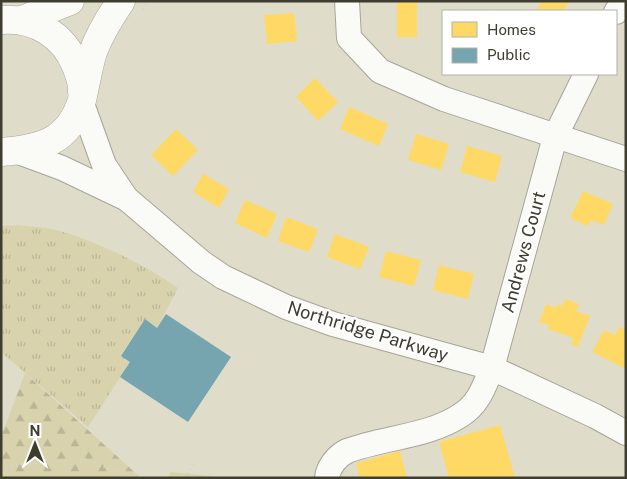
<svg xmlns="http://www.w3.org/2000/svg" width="627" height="479" viewBox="0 0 627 479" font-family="'Public Sans',sans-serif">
	<defs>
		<pattern id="grass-tufts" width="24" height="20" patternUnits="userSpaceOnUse" patternTransform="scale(1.25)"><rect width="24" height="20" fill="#d8d3ad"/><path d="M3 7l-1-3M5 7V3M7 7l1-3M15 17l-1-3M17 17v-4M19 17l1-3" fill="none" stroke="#bab695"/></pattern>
		<pattern id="forest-firs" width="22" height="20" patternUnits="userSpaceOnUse" patternTransform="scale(1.25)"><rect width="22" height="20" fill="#d8d3ad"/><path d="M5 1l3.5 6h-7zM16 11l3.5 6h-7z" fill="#bab695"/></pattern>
	</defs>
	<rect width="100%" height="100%" fill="#dfddca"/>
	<path fill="url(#grass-tufts)" d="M18 225C32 227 47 227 60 231 101 243 143 264 178 288L157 328 145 320 121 355 130 362 88 427 1 352V226Z"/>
	<g fill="url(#forest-firs)">
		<path d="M25 373 141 478H1V437Z"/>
		<path d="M171 472 210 476 213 478H168Z"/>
	</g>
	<g fill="#ffd966">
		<rect x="397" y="1" width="20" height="36"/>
		<path d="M542 1H570L563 11H536Z"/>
		<path d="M294 13 297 41 267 44 264 15Z"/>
		<path d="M315 78 338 102 318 121 296 97Z"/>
		<path d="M349 107 388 124 379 146 340 129Z"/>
		<path d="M176 129 198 150 173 176 151 155Z"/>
		<path d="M416 134 449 144 441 170 408 160Z"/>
		<path d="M467 146 502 156 495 182 460 172Z"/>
		<path d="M203 174 229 189 219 208 193 192Z"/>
		<path d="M583 191 613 204 604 225 591 220 588 226 570 218Z"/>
		<path d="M245 200 277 214 267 238 235 223Z"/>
		<path d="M286 217 318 229 309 252 278 241Z"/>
		<path d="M335 234 369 247 360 269 327 257Z"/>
		<path d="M386 251 421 260 414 286 379 277Z"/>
		<path d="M439 265 474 274 468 299 433 290Z"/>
		<path d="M565 299 579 304 576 311 590 316 578 347 571 344 573 338 548 329 549 325 539 322 546 304 556 308 557 304 562 306Z"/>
		<path d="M619 327 626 330V369L592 352 604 330 615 335Z"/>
		<path d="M500 425 515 478H449L439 442Z"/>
		<path d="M400 451 407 478H360L356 463Z"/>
	</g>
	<path fill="#76a5af" d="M166 314 231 357 188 422 120 377 130 362 121 356 145 319 157 328Z"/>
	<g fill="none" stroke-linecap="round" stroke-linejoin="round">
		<defs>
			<g id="minor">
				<path d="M347 1 349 38 380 71 444 99 626 159"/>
				<path d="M616 12 624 1"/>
				<path d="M81 101 104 165 126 198"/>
				<path d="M16 151 62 168 127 199 201 262 223 277 286 307 333 324 492 368 595 416 626 433"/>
				<path d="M327 478C328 467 337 456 347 451 384 437 428 437 461 415 479 404 484 386 492 368L555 137 586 74"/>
			</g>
			<g id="major">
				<path d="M1 20C34 17 64 35 76 66 79 74 83 83 82 92"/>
				<path d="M22 20 70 1"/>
				<path d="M1 152C41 149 69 142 82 100 86 84 88 68 93 52 100 33 110 17 121 1"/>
			</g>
		</defs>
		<use href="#minor" stroke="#a7a597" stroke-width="26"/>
		<use href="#major" stroke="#a7a597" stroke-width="29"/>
		<g stroke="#d5d4ce" stroke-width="3" stroke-dasharray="1 4" stroke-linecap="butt">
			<path d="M143 9 149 1"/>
			<path d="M1 468 44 461 88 459 130 478"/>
			<path d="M185 478 195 461"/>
		</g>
		<use href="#minor" stroke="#fafaf7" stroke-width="24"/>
		<use href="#major" stroke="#fafaf7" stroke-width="28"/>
	</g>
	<g text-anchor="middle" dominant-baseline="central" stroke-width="5" stroke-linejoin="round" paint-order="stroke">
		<g font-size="18" fill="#3f3d2f" stroke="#fff">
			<text transform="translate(523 252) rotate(-75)">Andrews Court</text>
			<text transform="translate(368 331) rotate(17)">Northridge Parkway</text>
		</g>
	</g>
	<rect width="627" height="479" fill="none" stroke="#3f3d2f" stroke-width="5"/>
	<rect x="442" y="10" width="175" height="65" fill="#ffffff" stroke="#b2b1ac"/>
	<rect x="452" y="22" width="25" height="15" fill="#ffd966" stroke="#b2b1ac"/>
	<text x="487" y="35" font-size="15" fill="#3f3d2f">Homes</text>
	<rect x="452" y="48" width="25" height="15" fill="#76a5af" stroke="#b2b1ac"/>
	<text x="487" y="60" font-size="15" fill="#3f3d2f">Public</text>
	<g transform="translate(35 444)" stroke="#ffffff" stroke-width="4" paint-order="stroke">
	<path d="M0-4L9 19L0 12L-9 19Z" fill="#3f3d2f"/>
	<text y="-8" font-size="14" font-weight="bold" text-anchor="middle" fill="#3f3d2f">N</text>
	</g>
</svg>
